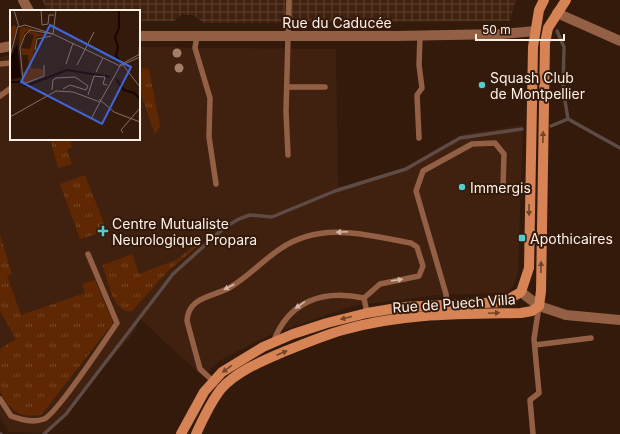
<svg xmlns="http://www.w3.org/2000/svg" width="620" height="434" viewBox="0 0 620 434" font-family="Inter,sans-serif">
	<defs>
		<pattern id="industrial-grid" width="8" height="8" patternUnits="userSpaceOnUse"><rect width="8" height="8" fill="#40200e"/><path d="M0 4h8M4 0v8" fill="none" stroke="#5d4131"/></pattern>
		<pattern id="grass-tufts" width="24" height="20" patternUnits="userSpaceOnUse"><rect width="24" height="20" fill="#5f2802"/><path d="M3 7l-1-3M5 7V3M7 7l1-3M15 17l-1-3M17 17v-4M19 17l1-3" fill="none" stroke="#774827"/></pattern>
	</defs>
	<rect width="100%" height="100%" fill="#331a0b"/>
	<path fill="#40200e" d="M139 47 336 49 338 187 404 168 463 134 523 125 518 272 514 285 507 293 438 295 352 306 268 336 219 361 203 377 138 317 136 330 65 412 43 433 9 432 0 418V57L11 55V139H139Z"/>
	<path fill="url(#industrial-grid)" d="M42 0H516L510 21 204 23 193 15H181L174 21H139V11H48Z"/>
	<g fill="url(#grass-tufts)">
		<path d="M139 68 149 69 160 127 155 134 139 89Z"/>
		<path d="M50 139H69L72 147 67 150 72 164 58 168Z"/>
		<path d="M85 175 107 231 80 239 60 184Z"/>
		<path d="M0 235 12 274 7 276 21 315 85 293 82 284 95 280 113 323 42 414C22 420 8 410 0 391 0 382 0 360 0 349L16 339 0 311Z"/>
		<path d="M199 241 200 244 168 271 132 311C113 315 107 277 103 265L132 254 139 274 178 259Z"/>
	</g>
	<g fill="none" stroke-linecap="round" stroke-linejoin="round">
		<g stroke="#5e4b46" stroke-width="3.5">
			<path d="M557 31 564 47 563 89 568 119"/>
			<path d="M568 119 620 148"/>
			<path d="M551 126 568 119"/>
			<path d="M0 434H1"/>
			<path d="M44 434 66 414 173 274 225 227 239 219 250 215 272 217 335 191 406 169 460 138 522 129"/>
		</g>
		<g stroke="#946045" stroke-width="5.5">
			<path d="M197 36 195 48 210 98 209 137 216 184"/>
			<path d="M0 64 11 63"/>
			<path d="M288 87H325"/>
			<path d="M0 96 11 88"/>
			<path d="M419 138 417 95 422 88 419 65 420 36"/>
			<path d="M288 155 286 111 289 0"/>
			<path d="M364 298 367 313"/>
			<path d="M447 304 446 294 416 191 423 171 472 144 495 143 504 154 503 187 529 186"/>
			<path d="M273 343C288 301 323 289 364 298"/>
			<path d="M535 345 591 338"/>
			<path d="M213 381 200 369 187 321C188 297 212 297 229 288 248 277 262 261 280 249 321 221 366 235 411 243L417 247 423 266 419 276 380 284 364 298"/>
			<path d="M0 399 11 416C22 420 33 423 44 419 57 414 106 339 117 323L88 254"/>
			<path d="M533 434 530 400 539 393 534 339 539 306"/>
		</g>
		<g stroke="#946045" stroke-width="10">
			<path d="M23 0 29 11"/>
			<path d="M557 13 620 41"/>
			<path d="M139 36H395L502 34 535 31"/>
			<path d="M0 48 11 46"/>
			<path d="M521 292 539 306 566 315 620 320"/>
		</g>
		<g stroke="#d68355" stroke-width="10">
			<path d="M181 434 204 392 222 372 263 347 293 334 327 323 367 313 403 307 504 302 521 292 529 268 533 47 539 10 544 0"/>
			<path d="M196 434C203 419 210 403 221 389 236 372 260 362 281 353 301 345 322 336 343 330 400 313 462 314 521 313L532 311 539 306 541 291 545 43 548 28 566 0"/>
		</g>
	</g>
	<g fill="#a27e6b">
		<circle cx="177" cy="53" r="4.5"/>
		<circle cx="179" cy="68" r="4.5"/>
	</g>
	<defs><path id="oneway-solid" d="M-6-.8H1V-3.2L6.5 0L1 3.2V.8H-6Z"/></defs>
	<g fill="#744429">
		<use href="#oneway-solid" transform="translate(543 137) rotate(-89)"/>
		<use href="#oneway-solid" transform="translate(529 210) rotate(90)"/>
		<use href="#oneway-solid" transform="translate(541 267) rotate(-89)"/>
		<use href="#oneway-solid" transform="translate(494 313) rotate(-2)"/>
		<use href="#oneway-solid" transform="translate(346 318) rotate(166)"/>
		<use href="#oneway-solid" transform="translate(282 353) rotate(-23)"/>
		<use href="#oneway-solid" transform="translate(227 369) rotate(144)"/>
	</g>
	<g fill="#d4b6a7">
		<use href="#oneway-solid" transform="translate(342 232) rotate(177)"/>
		<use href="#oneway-solid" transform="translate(397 280) rotate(-8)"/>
		<use href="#oneway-solid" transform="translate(229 287) rotate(152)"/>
		<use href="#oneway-solid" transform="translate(300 305) rotate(146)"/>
	</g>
	<g fill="#52cdce" stroke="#331a0b" stroke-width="1.5">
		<circle cx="482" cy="85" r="4"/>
		<circle cx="462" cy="187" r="4"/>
		<path d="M101 225h4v4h4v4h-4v4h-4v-4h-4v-4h4z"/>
		<rect x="518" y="234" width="8" height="8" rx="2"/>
	</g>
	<g text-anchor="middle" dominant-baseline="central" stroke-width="4" stroke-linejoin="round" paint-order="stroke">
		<g font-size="14" fill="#fff0e8" stroke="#331a0b">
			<text x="337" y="22">Rue du Caducée</text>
			<text transform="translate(454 303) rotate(-4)">Rue de Puech Villa</text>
		</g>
		<g font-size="14" fill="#fff0e8" stroke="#331a0b" text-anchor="start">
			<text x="490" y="77">Squash Club<tspan x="490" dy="16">de Montpellier</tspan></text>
			<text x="470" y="187">Immergis</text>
			<text x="112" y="223">Centre Mutualiste<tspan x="112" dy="16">Neurologique Propara</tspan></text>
			<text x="530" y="238">Apothicaires</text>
		</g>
	</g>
	<g transform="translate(10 10)">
		<rect width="130" height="130" fill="#331a0b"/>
		<path d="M5 15 7 18 0 40V17ZM14 17 23 19 15 22 9 39 10 19ZM19 21 37 25 26 27 21 58 33 59V65L18 73 14 70 13 62 19 61 18 45H12L11 38 20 39 24 25 18 23Z" fill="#5f2802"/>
		<path d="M7 34 11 67 0 70V49Z" fill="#190400"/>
		<path fill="none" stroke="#190400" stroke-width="2" d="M109 50 106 46 108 37 105 27 109 18V0M106 69 114 80 124 83 130 89M0 72H10L16 76 57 60 100 67"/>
		<path fill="none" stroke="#857063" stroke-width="1" d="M4 0 9 17 15 15 43 24 108 55M31 0 32 15 38 14 39 5H44M43 24 46 0M25 40 27 29 41 26M129 45 130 27M0 46 8 16M56 54 63 33M34 55V66L16 73 13 71 10 38 15 25 20 20 43 24M67 55 84 22M113 55 130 77M108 56 130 44M86 62 93 48M42 80 43 70 46 68 65 67 78 76 76 80 60 75 53 79M78 85 84 66 95 67 93 74 97 75M89 89 104 102 130 112M0 107 46 81 63 82 90 92 110 56 130 47M81 109 90 92M113 123 111 120 130 98"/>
		<path fill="#3f66da" fill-opacity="0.15" stroke="#3f66da" stroke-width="2" d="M40 15 121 57 92 114 11 72Z"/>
		<rect width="130" height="130" fill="none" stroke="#fff0e8" stroke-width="2"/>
	</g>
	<path d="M476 34v6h88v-6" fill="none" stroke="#fff0e8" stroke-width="2"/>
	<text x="482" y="34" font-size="12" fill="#fff0e8" stroke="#331a0b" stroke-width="3" paint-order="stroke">50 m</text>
</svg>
